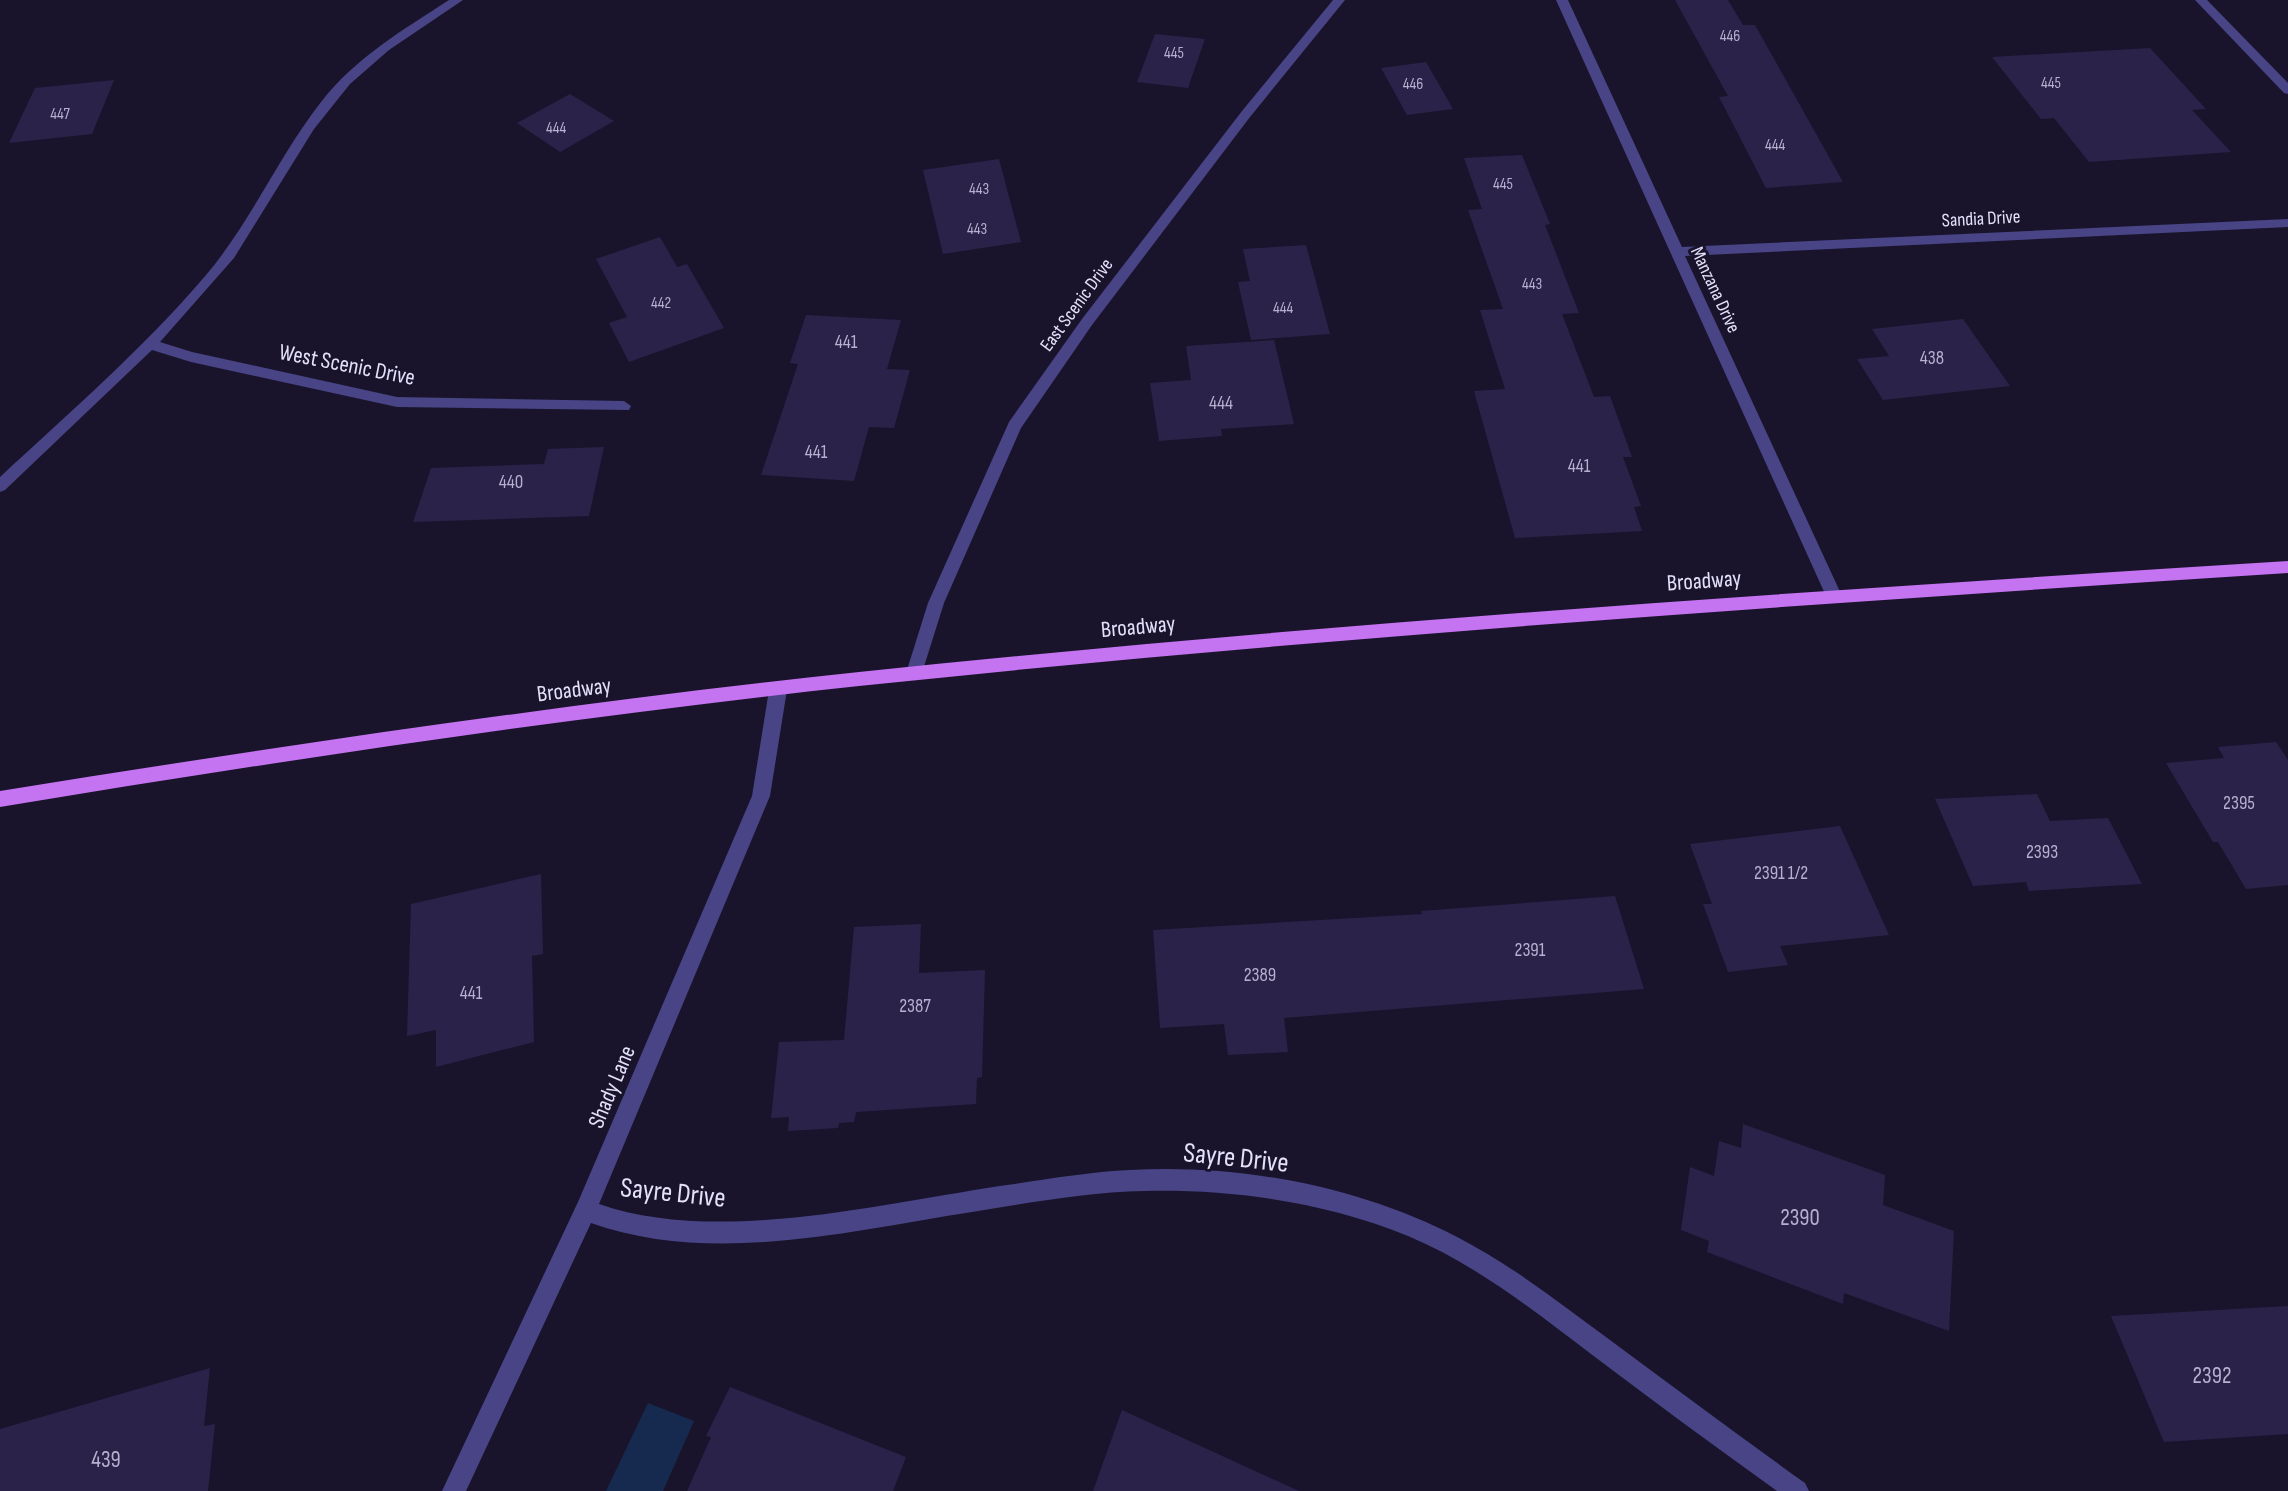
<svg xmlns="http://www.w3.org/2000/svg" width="2288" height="1491" viewBox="0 0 2288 1491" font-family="'Sofia Sans Condensed',sans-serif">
	<rect width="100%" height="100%" fill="#19142b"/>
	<path fill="#152a4e" d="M648 1403 694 1421 663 1491H606Z"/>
	<g fill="#2b224a">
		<path d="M1675 0H1728L1743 25H1755L1843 182 1766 188 1719 97 1728 96Z"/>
		<path d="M1155 34 1205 39 1188 88 1137 82Z"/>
		<path d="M2150 48 2206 109 2192 110 2231 152 2089 162 2054 118 2041 119 1992 57Z"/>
		<path d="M1426 62 1453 109 1407 115 1381 68Z"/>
		<path d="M114 80 92 134 9 143 35 88Z"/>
		<path d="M570 94 614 121 560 152 517 123Z"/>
		<path d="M1522 155 1550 224 1545 225 1579 313 1562 314 1594 397 1610 396 1632 457H1623L1641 506 1634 507 1642 531 1515 538 1474 391 1505 389 1480 310 1503 309 1468 210 1482 209 1464 158Z"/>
		<path d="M999 159 1021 242 943 254 923 170Z"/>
		<path d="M660 237 677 267 687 264 724 328 629 362 609 323 627 317 596 259Z"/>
		<path d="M1306 245 1330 334 1251 340 1238 282 1250 281 1243 249Z"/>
		<path d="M806 315 901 320 887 369 910 370 894 428 869 427 854 481 761 475 798 364 790 363Z"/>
		<path d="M1963 319 2010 386 1883 400 1857 359 1889 356 1872 329Z"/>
		<path d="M1274 340 1294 424 1221 429 1222 436 1159 441 1150 383 1191 380 1186 346Z"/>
		<path d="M604 447 589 516 413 522 431 468 544 464 548 449Z"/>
		<path d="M2276 742 2288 760V885L2246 889 2218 842H2213L2166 763 2224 758 2218 747Z"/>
		<path d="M2037 794 2050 821 2108 818 2142 884 2029 891 2026 882 1973 886 1935 799Z"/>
		<path d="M1840 826 1889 935 1780 946 1788 965 1728 972 1703 904H1712L1690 844Z"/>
		<path d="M541 874 543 954 532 956 534 1042 436 1067V1030L407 1036 411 904Z"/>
		<path d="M1615 896 1644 989 1284 1018 1288 1052 1228 1055 1224 1024 1160 1028 1153 930 1422 914 1421 911Z"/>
		<path d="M921 924 919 973 985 970 982 1077 977 1078 976 1104 856 1112 854 1122 839 1123 838 1128 788 1131 789 1117 771 1118 779 1042 844 1040 854 927Z"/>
		<path d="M1743 1124 1885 1175 1883 1205 1954 1231 1949 1331 1844 1293 1843 1304 1707 1252 1709 1241 1681 1230 1690 1167 1714 1176 1719 1141 1741 1148Z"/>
		<path d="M2288 1306V1434L2164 1442 2111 1316Z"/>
		<path d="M210 1368 204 1426 215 1424 208 1491H0V1429Z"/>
		<path d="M730 1387 906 1457 893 1491H687L711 1437 706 1436Z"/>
		<path d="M1122 1410 1299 1491H1093Z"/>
	</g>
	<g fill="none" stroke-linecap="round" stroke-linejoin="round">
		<g fill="#484485" fill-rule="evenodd">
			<path d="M449 0H463L389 50 350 84 314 129 234 258 160 342 192 352 397 397 624 401 631 406 629 410 397 407 191 362 152 350 5 490 0 492V477C70 412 144 348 206 275 251 222 278 157 321 102 355 58 403 30 449 0Z"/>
			<path d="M1333 0H1345L1250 117 1092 325 1021 428 944 603 922 673 920 678H908L906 673 928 603 1009 422 1082 319 1242 111Z"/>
			<path d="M1556 0H1568L1682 247 2288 219V227L1685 256 1842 596 1834 602 1826 596Z"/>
			<path d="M2195 0H2207L2288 83V94L2284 93Z"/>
			<path d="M778 683 784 685 787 690 770 796 599 1204C716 1245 880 1204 1000 1186 1043 1180 1086 1172 1130 1170 1242 1164 1359 1186 1459 1238 1513 1266 1561 1304 1610 1340 1675 1388 1739 1436 1805 1483L1809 1491H1777C1714 1446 1652 1400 1591 1354 1533 1310 1475 1264 1408 1236 1325 1202 1233 1189 1144 1191 1086 1192 1029 1203 972 1212 849 1231 712 1266 591 1223L466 1491H442L578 1202 752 796 769 690 772 685Z"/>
		</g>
		<path fill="#c473f1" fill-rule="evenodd" d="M2288 561V573C1811 604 1334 636 859 686 571 717 285 760 0 807V791C285 745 571 703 859 672 1334 622 1811 591 2288 561Z"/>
	</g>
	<g text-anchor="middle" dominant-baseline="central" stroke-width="6" stroke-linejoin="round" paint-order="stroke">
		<g font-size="16" fill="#b6b1d0">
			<text x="1730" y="36">446</text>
			<text x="1174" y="53">445</text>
			<text x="2051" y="83">445</text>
			<text x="1413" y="84">446</text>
			<text x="60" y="114">447</text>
			<text x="556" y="128">444</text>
			<text x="1775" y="145">444</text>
			<text x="1503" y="184">445</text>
			<text x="979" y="189">443</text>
			<text x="977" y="229">443</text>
			<text x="1532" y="284">443</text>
			<text x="661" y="303">442</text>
			<text x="1283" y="308">444</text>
		</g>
		<g font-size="19" fill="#e4e1fc" stroke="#19142b">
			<text transform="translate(1981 219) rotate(-3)">Sandia Drive</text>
			<text transform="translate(1715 290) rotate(65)">Manzana Drive</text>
			<text transform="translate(1077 305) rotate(-54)">East Scenic Drive</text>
		</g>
		<g font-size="19" fill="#b6b1d0">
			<text x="846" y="342">441</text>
			<text x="1932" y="358">438</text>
			<text x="1221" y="403">444</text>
			<text x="816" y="452">441</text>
			<text x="1579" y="466">441</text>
			<text x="511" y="482">440</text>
			<text x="2239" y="803">2395</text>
			<text x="2042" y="852">2393</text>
			<text x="1781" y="873">2391 1/2</text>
			<text x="1530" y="950">2391</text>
			<text x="1260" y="975">2389</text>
			<text x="471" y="993">441</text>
			<text x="915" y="1006">2387</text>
		</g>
		<g font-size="23" fill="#e4e1fc" stroke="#19142b">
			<text transform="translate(347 365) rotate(11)">West Scenic Drive</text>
			<text transform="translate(1704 581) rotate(-4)">Broadway</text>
			<text transform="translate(1138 627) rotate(-5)">Broadway</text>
			<text transform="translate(574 690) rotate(-7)">Broadway</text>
			<text transform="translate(612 1087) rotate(-67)">Shady Lane</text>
		</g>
		<g font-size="23" fill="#b6b1d0">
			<text x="1800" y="1218">2390</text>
			<text x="2212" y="1376">2392</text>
			<text x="106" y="1460">439</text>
		</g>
		<g font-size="28" fill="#e4e1fc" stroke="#19142b">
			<text transform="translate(1236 1158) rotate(6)">Sayre Drive</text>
			<text transform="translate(673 1193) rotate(6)">Sayre Drive</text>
		</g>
	</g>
</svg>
